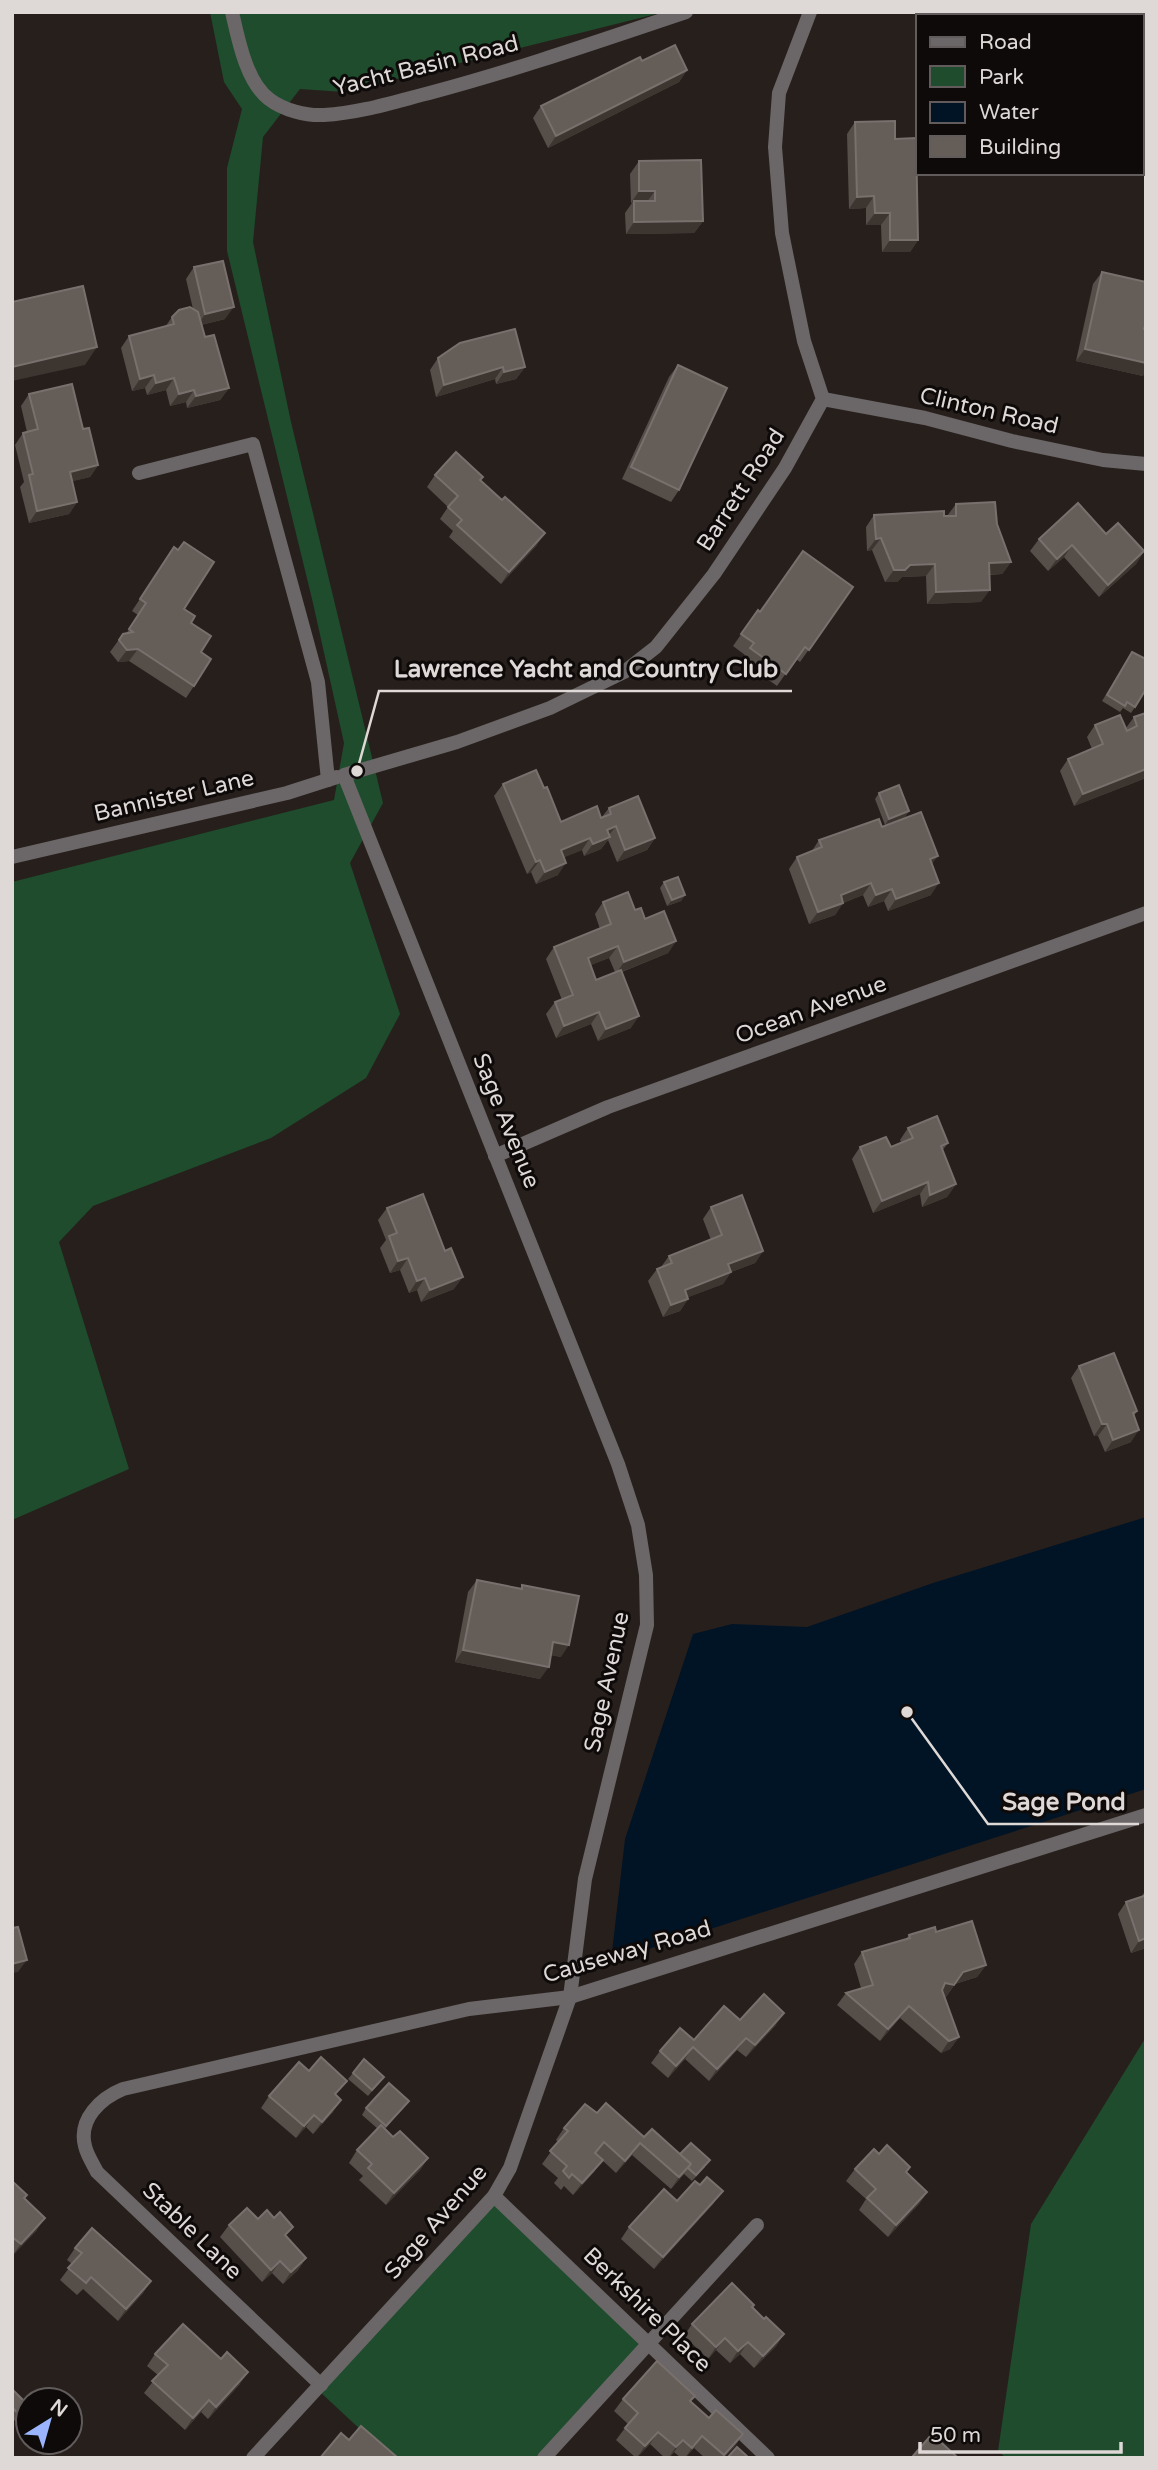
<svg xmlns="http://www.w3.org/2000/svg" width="1158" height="2470" viewBox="0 0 1158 2470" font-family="'Varela Round',sans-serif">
	<rect width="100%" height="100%" fill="#271f1c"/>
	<g fill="#1e4c2c">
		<path d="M210 12H664L344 92 300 89 263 137 253 242 291 422 383 803 350 863 400 1014 366 1078 271 1138 93 1206 59 1242 129 1469 12 1520V882L334 800 344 743 313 603 227 251V168L242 109 224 82Z"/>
		<path d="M1146 2037V2458H1006L998 2451 1031 2224Z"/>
		<path d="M495 2202 647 2344 541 2458H391L319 2391Z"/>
	</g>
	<path fill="#001426" d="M1146 1517V1789L611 1961 625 1839 693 1634 732 1624 807 1627 933 1583Z"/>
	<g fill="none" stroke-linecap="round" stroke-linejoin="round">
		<g stroke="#6b6667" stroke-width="14">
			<path d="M139 473 253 444 318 682 328 780"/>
			<path d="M12 857 287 793 337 777"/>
		</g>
		<g stroke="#6b6667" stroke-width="14">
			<path d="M232 12C238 38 246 82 269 99 283 110 306 116 324 115 361 113 397 101 433 92 519 69 602 40 686 12"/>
			<path d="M823 399 925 418 1012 441 1103 460 1146 464"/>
			<path d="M495 1156 608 1107 1146 913"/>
			<path d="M494 2196 768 2458"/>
			<path d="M321 2385 97 2172C93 2164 87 2155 85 2146 78 2119 101 2098 123 2089L469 2009 570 1997 1146 1815"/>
			<path d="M253 2458 494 2196 510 2168 570 1997 585 1879 647 1625 646 1575 638 1525 618 1464 344 775 457 742 550 708 624 672 656 647 714 574 785 468 823 399 804 341 782 233 775 147 779 93 810 12"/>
			<path d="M544 2458 757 2225"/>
		</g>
	</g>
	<g fill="#554e49" fill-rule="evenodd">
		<path d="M642 61 687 70 679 82 548 148 533 118 541 106Z"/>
		<path d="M855 122 895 139 918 240 910 252H882L881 225H866V208L849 209 847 134Z"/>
		<path d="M639 161 703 221 694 233 626 234 625 213 632 203H631L630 174Z"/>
		<path d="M194 267 225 319 201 325 205 337 229 388 220 400 187 408 186 402 170 406 166 390 147 395 145 388 132 391 121 348 129 336 165 327 172 317 193 309 186 279Z"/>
		<path d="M1102 272 1144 329 1143 376 1076 361 1093 284Z"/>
		<path d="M438 358 525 367 516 379 496 384 495 379 436 397 430 370Z"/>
		<path d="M678 365 679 490 671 502 622 479 669 377Z"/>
		<path d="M29 394 83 429 98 465 90 477 72 481 77 502 69 514 29 523 20 487 24 482 15 445 23 433 27 432 21 406Z"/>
		<path d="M435 475 480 481 537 545 501 584 449 537 453 531 440 519 448 507 427 487Z"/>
		<path d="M956 504 997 524 1011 562 1002 574 989 575 981 602 927 604 926 576 902 577 897 582H885L872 550 867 551 866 527 874 515 947 516Z"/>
		<path d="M1106 534 1144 551 1136 564 1099 597 1064 557 1048 571 1030 551 1039 539Z"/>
		<path d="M166 559 184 609 191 623 201 652 194 686 186 698 129 661 118 662 110 652 123 634H126L138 615 132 611Z"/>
		<path d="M853 587 800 662 796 659 777 686 741 660 745 655 733 646 758 610 760 612Z"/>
		<path d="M1132 652 1135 707 1131 713 1123 708 1120 712 1102 701Z"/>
		<path d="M1146 713V778L1074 806 1060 771 1068 759 1092 749 1087 737 1095 725 1126 728 1134 717Z"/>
		<path d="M503 784 544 788 561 822 601 818 609 808 655 838 647 850 617 862 608 840 601 849 584 856 582 850 564 857 558 875 536 884 531 872 527 874 494 796Z"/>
		<path d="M879 793 909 811 905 817 885 825 875 799Z"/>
		<path d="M882 827 932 864 931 895 888 911 884 901 868 907 863 895 843 903 835 915 809 924 789 869 797 857 812 851 819 840Z"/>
		<path d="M664 882 685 895 681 901 667 906 660 888Z"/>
		<path d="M603 902 635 910 645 919 676 941 668 953 622 972 631 1028 598 1041 591 1024 556 1038 546 1014 555 1002 562 1000 546 959 554 947 600 929 595 914ZM609 958 615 972 596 980 590 965Z"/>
		<path d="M908 1128 948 1143 942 1151 956 1184 947 1197 922 1207 920 1194 873 1213 852 1159 860 1147H891L901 1142 900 1140Z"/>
		<path d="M711 1207 763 1251 755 1263 731 1272 723 1284 688 1297V1299L680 1311 663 1317 648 1281 657 1269 661 1267 669 1256 711 1240 703 1219Z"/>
		<path d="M387 1208 454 1289 421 1302 417 1290 409 1293 400 1270 390 1273 380 1248 386 1240 378 1220Z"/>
		<path d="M1079 1366 1137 1411 1134 1416 1131 1442 1105 1452 1098 1436H1094L1071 1378Z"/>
		<path d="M477 1580 520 1589 522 1585 561 1657 551 1655 540 1679 455 1662 468 1592Z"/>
		<path d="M1146 1890V1948L1131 1953 1118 1914 1126 1902 1141 1897Z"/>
		<path d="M936 1932 986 1965 977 1977 955 1984 946 1997H944L959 2037 950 2049 941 2053 900 2018 880 2041 837 2005 846 1993 861 1988 854 1964 862 1952 906 1939 909 1935Z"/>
		<path d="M740 2020 776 2025 746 2057 737 2050 709 2081 685 2059 668 2078 651 2063 660 2051 694 2040Z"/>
		<path d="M353 2073 384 2077 368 2096 348 2079Z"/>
		<path d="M336 2095 333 2112 313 2134 306 2127 296 2138 261 2108 269 2096Z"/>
		<path d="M409 2101 385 2129 393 2137 428 2158 420 2170 386 2205 359 2180 363 2176 349 2163 357 2150 378 2129 362 2115 366 2108Z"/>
		<path d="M597 2113 680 2154 705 2167 692 2181 684 2174 671 2189 632 2155 616 2173 602 2160 594 2172 573 2195 564 2186 561 2190 554 2183 558 2178 542 2164 558 2142 556 2140 564 2128Z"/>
		<path d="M879 2154 906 2173 927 2192 919 2204 888 2237 859 2210 866 2199 846 2181 855 2169Z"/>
		<path d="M12 2181 24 2199 37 2230 12 2256Z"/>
		<path d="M677 2201 714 2203 654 2269 621 2239 629 2227Z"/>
		<path d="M258 2219 287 2237 306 2258 298 2270 283 2284 272 2273 262 2282 220 2237 229 2225Z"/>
		<path d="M75 2248 151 2281 143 2293 118 2321 83 2289 77 2295 60 2280 72 2264 67 2260Z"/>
		<path d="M752 2307 764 2319 784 2334 776 2346 754 2368 740 2354 730 2363 716 2350 708 2359 684 2336 692 2324Z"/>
		<path d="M155 2354 221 2359 240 2384 208 2419 201 2412 185 2430 144 2393 158 2375 147 2366Z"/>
		<path d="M12 2393 28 2405V2411L17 2423 12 2418Z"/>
		<path d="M623 2399 691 2402 709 2418 743 2434 735 2446 724 2458H705L694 2448 685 2458H681L674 2452 669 2458H665L650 2444 636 2458 616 2440 628 2424 614 2411Z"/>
	</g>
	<g fill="#3d3530">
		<path d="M687 70 679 82 548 148 556 136Z"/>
		<path d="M639 191H655L646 203 634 201 631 203Z"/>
		<path d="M874 196 866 208 849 209 857 197Z"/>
		<path d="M875 213H890L881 225H866Z"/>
		<path d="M703 221 694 233 626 234 634 222Z"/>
		<path d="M890 240H918L910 252H882Z"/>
		<path d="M234 307 225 319 197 326 205 314Z"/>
		<path d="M97 347 85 365 12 381V367Z"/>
		<path d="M1085 349 1146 363V372L1143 376 1076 361Z"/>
		<path d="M503 367 495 379 436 397 444 385Z"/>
		<path d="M525 367 516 379 496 384 504 372Z"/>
		<path d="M154 375 145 388 132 391 140 379Z"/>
		<path d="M174 378 166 390 147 395 156 383Z"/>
		<path d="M229 388 220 400 187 408 196 396Z"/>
		<path d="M194 390 186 402 170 406 179 394Z"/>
		<path d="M98 465 90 477 62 484 70 472Z"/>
		<path d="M77 502 69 514 29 523 37 511Z"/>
		<path d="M545 533 537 545 501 584 509 572Z"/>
		<path d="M881 538 872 550 867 551 876 539Z"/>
		<path d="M1072 545 1064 557 1048 571 1057 559Z"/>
		<path d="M1144 551 1136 564 1099 597 1108 585Z"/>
		<path d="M1011 562 1002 574 980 575 989 563Z"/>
		<path d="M935 564 926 576 902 577 897 582H885L894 570 910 565Z"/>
		<path d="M990 590 981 602 927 604 936 592Z"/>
		<path d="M138 649 129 661 118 662 127 650Z"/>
		<path d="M1146 769V778L1074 806 1083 794Z"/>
		<path d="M909 811 905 817 885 825 889 819Z"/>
		<path d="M616 826 607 838V830Z"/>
		<path d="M610 837 601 849 584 856 593 844Z"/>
		<path d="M590 838 582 850 553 862 561 850Z"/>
		<path d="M655 838 647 850 617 862 625 850Z"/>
		<path d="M938 856 929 868 930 859Z"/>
		<path d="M540 860 531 872 527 874 536 862Z"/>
		<path d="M566 863 558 875 536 884 545 872Z"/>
		<path d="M871 883 863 895 832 907 841 895Z"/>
		<path d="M939 883 931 895 888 911 896 899Z"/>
		<path d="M892 889 884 901 868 907 876 895Z"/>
		<path d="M685 895 681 901 667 906 672 900Z"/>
		<path d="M843 903 835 915 809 924 818 912Z"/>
		<path d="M676 941 668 953 616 974 624 962Z"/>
		<path d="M618 946 609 958 579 970 588 958Z"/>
		<path d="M599 1012 591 1024 556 1038 564 1026Z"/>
		<path d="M639 1016 631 1028 598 1041 606 1029Z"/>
		<path d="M928 1182 920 1194 873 1213 882 1201Z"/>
		<path d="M956 1184 947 1197 922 1207 930 1195Z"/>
		<path d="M763 1251 755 1263 731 1272 723 1284 676 1302 685 1290 728 1264Z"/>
		<path d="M408 1258 400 1270 390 1273 398 1261Z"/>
		<path d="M463 1277 454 1289 421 1302 430 1290Z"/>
		<path d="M425 1278 417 1290 409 1293 417 1281Z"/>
		<path d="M688 1299 680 1311 663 1317 671 1305Z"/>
		<path d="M1102 1424H1107L1098 1436H1094Z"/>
		<path d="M1139 1430 1131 1442 1105 1452 1113 1440Z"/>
		<path d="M553 1642 569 1645 561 1657 545 1654Z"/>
		<path d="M463 1650 549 1667 540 1679 455 1662Z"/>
		<path d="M1146 1938V1948L1131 1953 1139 1941Z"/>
		<path d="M27 1960 18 1972 12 1973V1964Z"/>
		<path d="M986 1965 977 1977 954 1984 963 1972Z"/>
		<path d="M945 1983 954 1985 946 1997 936 1995Z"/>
		<path d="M909 2006 900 2018 880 2041 888 2029Z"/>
		<path d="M784 2013 776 2025 746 2057 755 2045Z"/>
		<path d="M959 2037 950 2049 941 2053 949 2041Z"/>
		<path d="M746 2038 737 2050 709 2081 717 2069Z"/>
		<path d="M693 2047 685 2059 668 2078 676 2066Z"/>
		<path d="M341 2100 333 2112 313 2134 322 2122Z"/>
		<path d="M314 2115 306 2127 296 2138 304 2126Z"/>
		<path d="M640 2143 632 2155 616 2173 625 2161Z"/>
		<path d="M428 2158 420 2170 386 2205 394 2193Z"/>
		<path d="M603 2160 594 2172 573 2195 582 2183Z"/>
		<path d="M691 2164 682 2176 671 2189 679 2177Z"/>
		<path d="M723 2191 714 2203 654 2269 663 2257Z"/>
		<path d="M927 2192 919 2204 888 2237 896 2225Z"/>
		<path d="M45 2218 37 2230 12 2256 21 2244Z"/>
		<path d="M306 2258 298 2270 283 2284 291 2272Z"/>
		<path d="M280 2261 272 2273 262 2282 271 2270Z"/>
		<path d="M151 2281 143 2293 118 2321 126 2309Z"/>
		<path d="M784 2334 776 2346 754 2368 763 2356Z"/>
		<path d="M725 2338 716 2350 708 2359 716 2347Z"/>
		<path d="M748 2342 740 2354 730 2363 738 2351Z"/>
		<path d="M248 2372 240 2384 208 2419 216 2407Z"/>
		<path d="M209 2400 201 2412 185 2430 193 2418Z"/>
		<path d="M658 2432 650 2444 637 2458 645 2446Z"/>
		<path d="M743 2434 735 2446 724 2458H722Z"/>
		<path d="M702 2436 694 2448 685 2458 692 2448Z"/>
		<path d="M683 2440 674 2452 668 2458 676 2447Z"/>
	</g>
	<g fill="#645d58" stroke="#77706c" stroke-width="2">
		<path d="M675 45 687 70 556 136 541 106 640 57 642 61Z"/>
		<path d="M895 121V139L916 138 918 240H890V213H875L874 196 857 197 855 122Z"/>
		<path d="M701 160 703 221 634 222V201H655V191H639V161Z"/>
		<path d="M223 261 234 307 205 314 194 267Z"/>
		<path d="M1102 272 1146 282V322L1144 329 1146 330V363L1085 349Z"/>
		<path d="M83 286 97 347 12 367V302Z"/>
		<path d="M190 307 198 312 205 337 214 335 229 388 196 396 194 390 179 394 174 378 156 383 154 375 140 379 129 336 174 324 172 317 179 310Z"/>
		<path d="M515 329 525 367 504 372 503 367 444 385 438 358 460 343Z"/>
		<path d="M678 365 727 388 679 490 631 467Z"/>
		<path d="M72 384 83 429 89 428 98 465 70 472 77 502 37 511 29 475 33 474 23 433 38 429 29 394Z"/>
		<path d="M456 452 483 477 480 480 502 500 505 497 545 533 509 572 457 525 462 520 448 507 458 496 435 475Z"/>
		<path d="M995 502 997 524 1011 562 989 563 990 590 936 592 935 564 910 565 905 570H894L881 538 876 539 874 515 944 511V516H956V504Z"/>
		<path d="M1078 503 1106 534 1118 523 1144 551 1108 585 1072 545 1057 559 1039 539Z"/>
		<path d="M184 542 214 562 184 609 195 616 191 623 211 636 201 652 211 659 194 686 138 649 127 650 119 640 123 634 133 632 129 629 146 603 140 599 174 547 178 550Z"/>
		<path d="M803 551 853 587 809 650 805 647 786 674 750 648 754 643 741 634 758 610 760 612Z"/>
		<path d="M1132 652 1146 659V689L1135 707 1127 702 1125 706 1107 695Z"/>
		<path d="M1146 713V769L1083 794 1068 759 1103 744 1095 725 1120 715 1127 731 1137 726 1134 717Z"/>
		<path d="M536 770 544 788 547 787 561 822 597 806 601 818 611 814 609 808 638 796 655 838 625 850 616 826 607 830 610 837 593 844 590 838 561 850 566 863 545 872 540 860 536 862 503 784Z"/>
		<path d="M899 785 909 811 889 819 879 793Z"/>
		<path d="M921 812 938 856 930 859 939 883 896 899 892 889 876 895 871 883 841 895 843 903 818 912 797 857 822 847 819 840 879 819 882 827Z"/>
		<path d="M678 877 685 895 672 900 664 882Z"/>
		<path d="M628 892 635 910 641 908 645 919 664 911 676 941 624 962 618 946 588 958 596 980 621 970 639 1016 606 1029 599 1012 564 1026 555 1002 573 995 554 947 611 924 603 902Z"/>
		<path d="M937 1116 948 1143 941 1146 956 1184 930 1195 928 1182 882 1201 860 1147 886 1137 891 1147 913 1138 908 1128Z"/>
		<path d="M423 1194 445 1251 451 1248 463 1277 430 1290 425 1278 417 1281 408 1258 398 1261 389 1236 397 1233 387 1208Z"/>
		<path d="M742 1195 763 1251 728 1264 731 1272 685 1290 688 1299 671 1305 657 1269 672 1263 669 1256 722 1235 711 1207Z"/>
		<path d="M1114 1353 1137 1411 1133 1413 1139 1430 1113 1440 1107 1424H1102L1079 1366Z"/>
		<path d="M477 1580 522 1589V1585L579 1596 569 1645 553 1642 549 1667 463 1650Z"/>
		<path d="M1144 1896 1146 1899V1938L1139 1941 1126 1902Z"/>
		<path d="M972 1921 986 1965 963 1972 954 1985 945 1983 942 1990 959 2037 949 2041 909 2006 888 2029 846 1993 873 1985 862 1952 910 1938 909 1935 935 1927 936 1932Z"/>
		<path d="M18 1927 27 1960 12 1964V1928Z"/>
		<path d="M764 1994 784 2013 755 2045 746 2038 717 2069 693 2047 676 2066 660 2051 680 2028 694 2040 724 2006 740 2020Z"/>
		<path d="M321 2057 347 2081 335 2094 341 2100 322 2122 314 2115 304 2126 269 2096 299 2062 309 2071Z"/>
		<path d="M364 2059 384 2077 372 2090 353 2073Z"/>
		<path d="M389 2083 409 2101 386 2126 366 2108Z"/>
		<path d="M606 2103 644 2137 652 2129 691 2164 679 2177 640 2143 625 2161 604 2142 595 2153 603 2160 582 2183 572 2174 569 2178 563 2171 567 2166 550 2151 568 2131 564 2128 585 2104 597 2113Z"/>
		<path d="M381 2125 393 2137 400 2131 428 2158 394 2193 368 2168 372 2164 357 2150Z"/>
		<path d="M691 2143 710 2160 696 2175 688 2168 691 2164 680 2154Z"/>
		<path d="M887 2145 910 2167 906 2172 927 2192 896 2225 867 2198 876 2189 855 2169 874 2149 879 2154Z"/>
		<path d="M707 2177 723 2191 663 2257 629 2227 664 2189 677 2201 695 2181 700 2185Z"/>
		<path d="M12 2181 27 2195 24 2198 45 2218 21 2244 12 2237Z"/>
		<path d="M247 2208 258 2219 267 2210 274 2218 280 2212 293 2227 285 2235 306 2258 291 2272 280 2261 271 2270 229 2225Z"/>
		<path d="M92 2228 151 2281 126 2309 91 2277 86 2283 68 2268 82 2253 75 2248Z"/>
		<path d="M732 2283 754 2305 752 2307 764 2319 766 2317 784 2334 763 2356 748 2342 738 2351 725 2338 716 2347 692 2324Z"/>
		<path d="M183 2324 221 2359 227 2352 248 2372 216 2407 209 2400 193 2418 152 2381 168 2365 155 2354Z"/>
		<path d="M657 2361 695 2396 690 2401 709 2418 716 2410 743 2434 724 2455 702 2436 692 2448 683 2440 676 2447 658 2432 645 2446 625 2428 638 2413 623 2399Z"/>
		<path d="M14 2391 28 2405V2410L21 2417 12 2407V2393Z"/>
		<path d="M361 2426 398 2458H320L341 2433 349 2440Z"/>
		<path d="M932 2434 957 2457 956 2458H915L913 2456Z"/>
		<path d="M737 2447 749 2458H727Z"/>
	</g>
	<g text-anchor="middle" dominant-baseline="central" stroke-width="6" stroke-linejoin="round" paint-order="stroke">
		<g font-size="23" fill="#ded8d6" stroke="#0d0a09">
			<text transform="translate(426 66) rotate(-14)">Yacht Basin Road</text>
			<text transform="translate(989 411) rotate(13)">Clinton Road</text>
			<text transform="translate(741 490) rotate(-57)">Barrett Road</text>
			<text transform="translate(174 796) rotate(-13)">Bannister Lane</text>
			<text transform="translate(811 1010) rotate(-20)">Ocean Avenue</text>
			<text transform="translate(506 1121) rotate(68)">Sage Avenue</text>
			<text transform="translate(607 1682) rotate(-78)">Sage Avenue</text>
			<text transform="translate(627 1952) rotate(-16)">Causeway Road</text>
			<text transform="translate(436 2222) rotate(-49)">Sage Avenue</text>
			<text transform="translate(192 2231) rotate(44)">Stable Lane</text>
			<text transform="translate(647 2310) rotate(44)">Berkshire Place</text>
		</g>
	</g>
	<path fill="none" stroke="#ded8d6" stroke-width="2.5" d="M357 771L379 691H792M907 1712L988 1824H1139"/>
	<g fill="#ded8d6" stroke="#0d0a09" stroke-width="2.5">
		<circle cx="357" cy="771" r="7"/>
		<circle cx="907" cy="1712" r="7"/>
	</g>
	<g font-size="24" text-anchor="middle" font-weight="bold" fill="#ded8d6" stroke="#0d0a09" stroke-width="6" stroke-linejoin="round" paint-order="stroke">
		<text x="586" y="677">Lawrence Yacht and Country Club</text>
		<text x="1064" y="1810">Sage Pond</text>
	</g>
	<rect width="1158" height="2470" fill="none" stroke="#ded8d6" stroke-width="28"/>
	<rect x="916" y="14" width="228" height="161" fill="#0d0a09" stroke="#615c5b" stroke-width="2"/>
	<rect x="930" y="37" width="35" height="10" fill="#6b6667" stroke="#615c5b" stroke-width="2"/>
	<text x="979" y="49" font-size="21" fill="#ded8d6">Road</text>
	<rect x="930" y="66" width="35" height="21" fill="#1e4c2c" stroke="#615c5b" stroke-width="2"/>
	<text x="979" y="84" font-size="21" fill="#ded8d6">Park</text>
	<rect x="930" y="102" width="35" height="21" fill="#001426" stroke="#615c5b" stroke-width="2"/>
	<text x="979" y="119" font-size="21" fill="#ded8d6">Water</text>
	<rect x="930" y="136" width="35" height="21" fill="#645d58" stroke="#615c5b" stroke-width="2"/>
	<text x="979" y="154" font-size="21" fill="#ded8d6">Building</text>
	<g transform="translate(49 2421) rotate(37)"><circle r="33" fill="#0d0a09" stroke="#615c5b" stroke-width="2"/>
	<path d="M0-5L12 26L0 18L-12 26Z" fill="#9ab5fd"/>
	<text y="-10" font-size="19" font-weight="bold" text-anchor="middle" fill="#ded8d6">N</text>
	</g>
	<path d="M920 2442v10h201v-10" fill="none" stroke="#ded8d6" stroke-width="3.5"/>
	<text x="930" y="2442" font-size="21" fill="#ded8d6" stroke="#0d0a09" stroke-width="5" paint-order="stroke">50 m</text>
</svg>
